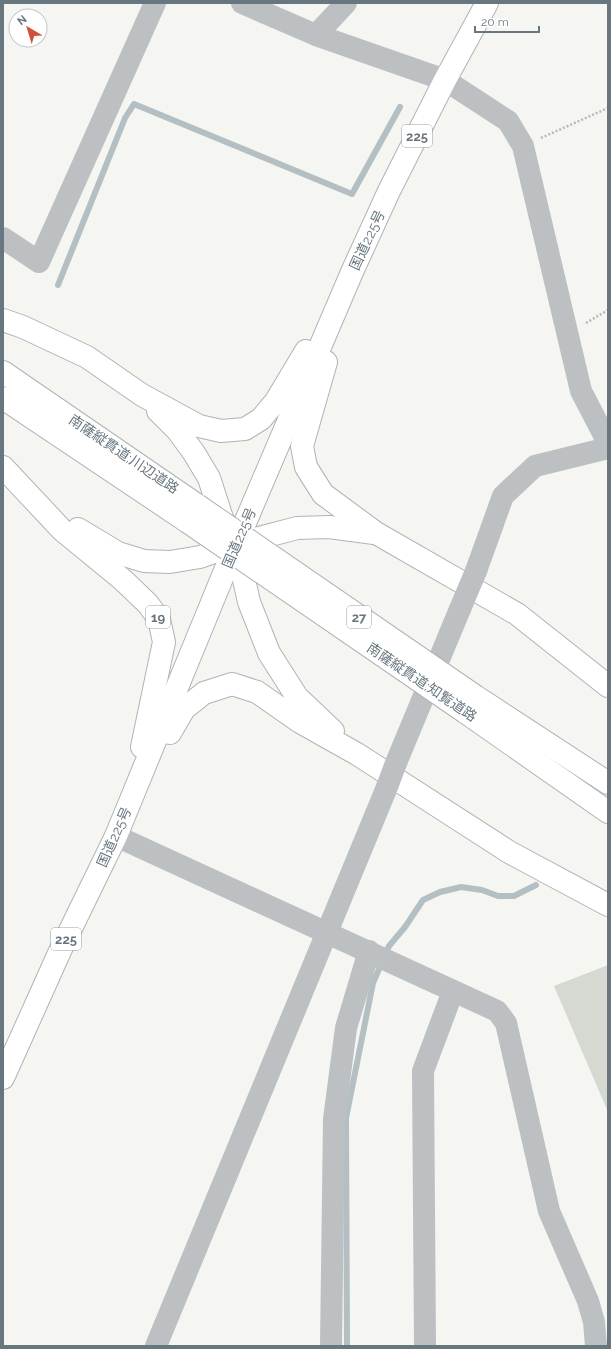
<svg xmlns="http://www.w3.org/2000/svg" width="611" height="1349" viewBox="0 0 611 1349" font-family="Raleway,'Noto Sans JP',sans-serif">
	<rect width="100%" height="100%" fill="#f5f5f2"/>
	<path fill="#d5d9d2" d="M608 965V1112L554 986Z"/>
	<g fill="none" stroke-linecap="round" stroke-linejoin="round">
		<g stroke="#b3bfc2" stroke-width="6">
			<path d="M58 285 125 118 134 104 352 194 400 107"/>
			<path d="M347 1346 346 1118 373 983 389 946 405 927 423 900 440 892 461 887 482 890 498 896H514L536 885"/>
		</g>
		<defs>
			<g id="highway">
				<path d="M3 320 23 327 87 357 142 395 199 426 221 431 245 429 261 419 276 401 306 351"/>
				<path d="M326 362 302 446 306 467 323 494 376 533 517 614 608 686"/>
				<path d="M3 372 197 505"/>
				<path d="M3 398 188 522"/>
				<path d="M158 411 178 431 194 453 209 478 222 518 236 544 249 602 269 653 297 697 333 731"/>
				<path d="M3 467 62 530 123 580 148 604 159 619 164 642 142 747"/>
				<path d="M78 529 118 553 144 561 170 562 200 557 236 544 297 528 329 527 374 533"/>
				<path d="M475 696 608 783"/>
				<path d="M465 712 608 812"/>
				<path d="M170 733 184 709 204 693 232 684 257 692 300 722 357 754 509 852 608 905"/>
				<path d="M3 1078 60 951 116 836 236 544 352 272 389 191 445 80 487 3"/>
			</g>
		</defs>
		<use href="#highway" stroke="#b0b3b6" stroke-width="24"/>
		<g stroke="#b6b9bb" stroke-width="2.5" stroke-dasharray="2 2" stroke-linecap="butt">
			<path d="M541 138 608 108"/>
			<path d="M586 323 608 310"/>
		</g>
		<g stroke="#bcc0c3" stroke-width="22">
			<path d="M242 3 316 35 445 80 508 121 523 146 581 391 608 443"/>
			<path d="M316 35 346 3"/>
			<path d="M3 238 39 262 155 3"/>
			<path d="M476 571 503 496 535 466 608 448"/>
			<path d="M396 763 460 609"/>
			<path d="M116 836 497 1011 506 1023 549 1211 588 1301 594 1322 596 1346"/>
			<path d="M156 1346 387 787"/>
			<path d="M331 1346 334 1119 346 1028 369 951"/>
			<path d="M425 1346 423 1071 453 991"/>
		</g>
		<use href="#highway" stroke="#fff" stroke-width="22"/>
		<defs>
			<g id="highway-bridge">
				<path d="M197 505 475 696"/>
				<path d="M188 522 465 712"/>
			</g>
		</defs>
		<use href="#highway-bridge" stroke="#b0b3b6" stroke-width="24" stroke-linecap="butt"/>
		<g stroke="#bcc0c3" stroke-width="22">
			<path d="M460 609 476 571"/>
			<path d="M387 787 396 763"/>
		</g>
		<use href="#highway-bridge" stroke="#fff" stroke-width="22"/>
	</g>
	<g text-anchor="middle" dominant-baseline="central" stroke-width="4" stroke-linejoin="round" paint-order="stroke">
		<g fill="#fff" stroke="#959fa5" stroke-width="1">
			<rect x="402" y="125" width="30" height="22" rx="3"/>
			<rect x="146" y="606" width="24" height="22" rx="3"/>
			<rect x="347" y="606" width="24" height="22" rx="3"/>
			<rect x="51" y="928" width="30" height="22" rx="3"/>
		</g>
		<g font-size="13" font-weight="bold" fill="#67767f">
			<text x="417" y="136">225</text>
			<text x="158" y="617">19</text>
			<text x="359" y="617">27</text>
			<text x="66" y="939">225</text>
		</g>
		<g font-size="14" fill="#67767f" stroke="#fff">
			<text transform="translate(367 240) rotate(-65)">国道225号</text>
			<text transform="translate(124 454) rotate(34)">南薩縦貫道;川辺道路</text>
			<text transform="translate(239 538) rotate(-67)">国道225号</text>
			<text transform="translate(422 682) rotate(34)">南薩縦貫道;知覧道路</text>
			<text transform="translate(114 837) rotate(-66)">国道225号</text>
		</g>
	</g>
	<rect width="611" height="1349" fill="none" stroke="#67767f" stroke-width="8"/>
	<g transform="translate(28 28) rotate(322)"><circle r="19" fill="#ffffff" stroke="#c2c8cc"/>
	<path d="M0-3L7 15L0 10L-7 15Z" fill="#ce5339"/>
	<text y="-6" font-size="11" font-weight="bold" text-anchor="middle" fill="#67767f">N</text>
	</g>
	<path d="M475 26v6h64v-6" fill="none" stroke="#67767f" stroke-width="2"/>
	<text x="481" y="26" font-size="12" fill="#67767f" stroke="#ffffff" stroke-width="3" paint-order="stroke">20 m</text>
</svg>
